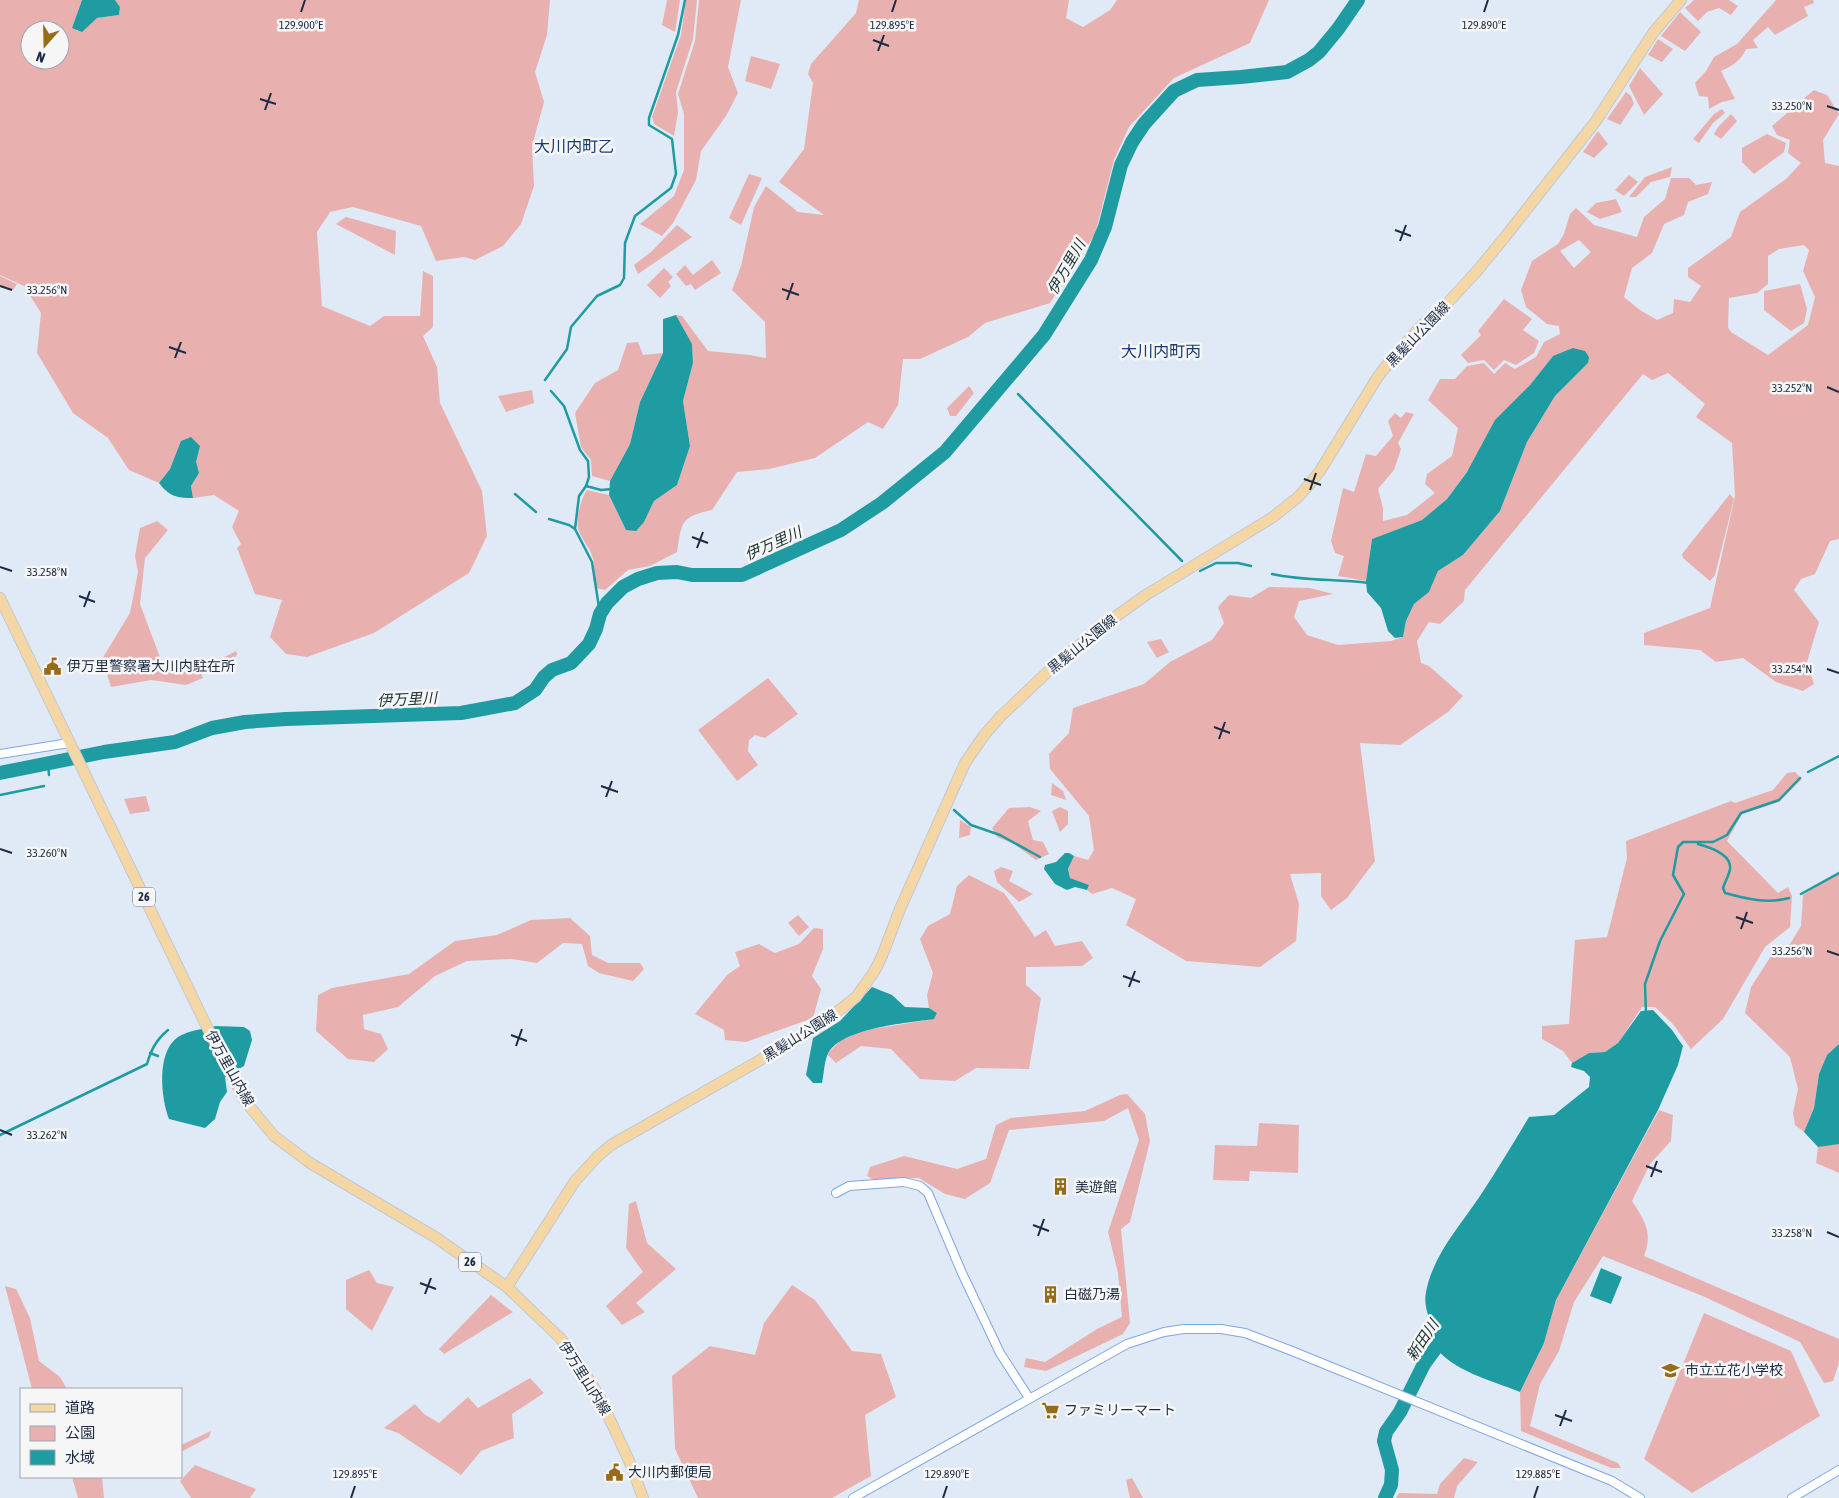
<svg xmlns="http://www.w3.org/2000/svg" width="1839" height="1498" viewBox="0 0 1839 1498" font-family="'Asap Condensed','Noto Sans JP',sans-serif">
	<rect width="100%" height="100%" fill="#e0e9f6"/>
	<g fill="#e8b1b0" fill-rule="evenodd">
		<path d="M0 0H82L72 28 97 18 119 15 120 7 115 0H550L547 35 535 72 544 102 532 146 534 186 521 224 503 246 475 260 464 257 436 261 421 226 353 207 330 212 317 232 322 306 370 326 384 316H420L423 271 433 276V327L423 336 437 367 440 403 482 491 487 536 469 573 374 633 307 657 286 654 270 637 282 600 255 594 237 548 241 544 232 527 239 511 214 495 193 498 191 486 199 473 182 441 170 469 159 483 129 470 108 438 73 413 37 353 41 313 24 286 0 275ZM30 30H60V60H30Z"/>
		<path d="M667 0H680L675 32 662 25Z"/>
		<path d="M686 0H697L693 39 676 92 678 112 674 136 654 124 652 117 681 35Z"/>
		<path d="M699 0H741L728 67 738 93 726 116 701 151 696 180 673 223 662 236 640 224 674 196 684 170V114L678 94 695 41Z"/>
		<path d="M859 0H1069L1066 18 1083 27 1110 10 1117 0H1269L1250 43 1174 78 1129 127 1114 160 1095 234 1050 303 985 323 968 337 920 359H903L898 405 883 429 868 422 815 458 769 469 737 472 712 510C680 517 682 522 677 552L650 566 628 570 605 590 597 588C590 576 595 574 594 562 592 550 583 542 579 531 575 521 581 498 587 490L609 495 626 530 644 522 654 501 677 485 690 446 683 401 693 363 692 344 676 315 682 316 708 351 750 355 766 358 765 322 732 290 741 266 754 207 766 186 798 212 824 215 779 182 804 149 813 83 808 74 811 64 856 13Z"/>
		<path d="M1694 0H1729L1738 6 1731 15 1719 8 1707 12 1698 21 1685 8Z"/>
		<path d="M1776 0H1813L1814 3 1804 7 1808 16 1775 35 1768 27 1753 40 1758 48 1746 49C1741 60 1733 66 1721 71L1735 99 1722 102 1709 109 1708 97 1699 96 1695 83 1706 71 1714 57 1737 44Z"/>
		<path d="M1680 12 1701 32 1685 51 1661 36Z"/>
		<path d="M1658 39 1673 49 1662 62 1648 55Z"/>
		<path d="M751 56 780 64 771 89 745 81Z"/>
		<path d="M1640 68 1663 94 1644 115 1629 86Z"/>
		<path d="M1814 90 1827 95 1839 114 1823 140 1825 163 1839 166V539L1830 541 1815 574 1801 579 1794 590 1819 622 1807 662 1814 684 1803 691 1776 682 1743 658 1716 662 1700 650 1644 645V633L1710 608 1735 496 1732 443 1696 417 1705 404 1668 373 1652 380 1643 374 1465 590 1464 601 1440 624 1429 622 1417 641 1421 663 1429 666 1463 696 1448 712 1400 745 1360 743 1375 861 1347 898 1331 910 1321 896V873L1290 874 1299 904 1296 941 1260 967 1186 961 1126 925 1136 899 1112 888 1092 894 1087 890 1089 885 1070 878 1068 869 1074 856 1088 860 1094 850 1089 816 1050 769 1049 754 1069 733 1073 708 1144 684 1170 662 1212 640 1224 623 1218 607 1229 595 1251 598 1269 587 1310 588 1333 594 1299 601 1294 617 1307 635 1338 645 1391 641 1403 637 1406 621 1414 604 1429 592 1438 571 1463 555 1500 511 1527 442 1555 396 1588 363 1553 356 1530 385 1447 499 1422 520 1372 539 1366 581 1338 576 1344 556 1335 553 1331 541 1343 488 1354 492 1366 454 1376 456 1393 436 1388 421 1395 413 1401 418 1406 412 1414 414 1398 443 1401 449 1394 470 1378 489 1383 508V521L1407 515 1435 493 1425 484 1427 474 1452 456 1458 428 1428 400 1440 379H1455L1467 366 1484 363 1494 374 1505 363 1515 369 1536 357 1544 342 1560 334 1559 326 1547 324 1526 307 1521 290 1532 261 1558 244 1564 234 1570 214 1576 208 1594 225 1637 237 1644 217 1665 199 1671 178H1689L1696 185 1712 182 1708 194 1688 202 1684 215 1664 224 1652 253 1632 268 1624 297 1640 310 1657 320 1673 313 1674 299 1690 302 1701 286 1688 277V268L1731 237 1740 212 1786 179 1801 163 1788 153 1790 140 1777 135 1772 126ZM1579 240 1591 252 1574 268 1560 251ZM1804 245 1809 250 1803 271 1815 297 1808 325 1768 355 1731 332 1728 327 1729 298 1757 293 1768 284V256L1779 249Z"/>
		<path d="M1626 92 1631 96 1634 104 1620 125 1607 119Z"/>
		<path d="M1722 109 1725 113 1713 123 1699 143 1693 139 1714 114Z"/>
		<path d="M1731 114 1737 121 1721 139 1714 134 1718 127Z"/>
		<path d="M1598 131 1608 144 1594 158 1583 152Z"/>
		<path d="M1767 134 1786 143 1784 152 1754 174 1742 162V148Z"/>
		<path d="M1672 167 1670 177 1651 182 1636 197H1629L1645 177Z"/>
		<path d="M749 174 762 178 741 225 729 218Z"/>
		<path d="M1629 175 1638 182 1624 196 1615 190Z"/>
		<path d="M1616 199 1622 212 1600 219 1587 212 1596 203Z"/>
		<path d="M346 217 396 231 395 255 336 224Z"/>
		<path d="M677 225 692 237 638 274 634 265 651 252Z"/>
		<path d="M712 260 721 273 695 290 691 284 686 286 676 274 685 265 693 275Z"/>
		<path d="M664 268 673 277 668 282 671 286 660 298 647 285Z"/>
		<path d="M0 276 17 284 13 290 0 287Z"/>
		<path d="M1800 284 1807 309 1804 323 1791 331 1764 310V291Z"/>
		<path d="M1504 299 1532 319 1523 330 1539 341 1534 353 1516 365 1504 360 1494 370 1484 360 1468 363 1461 355 1481 335 1478 331Z"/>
		<path d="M638 342 643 355 663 353 640 402 630 444 610 481 592 476 591 460 581 447 575 413 595 383 618 370 627 343Z"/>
		<path d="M969 386 974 393 956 416H950L947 408Z"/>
		<path d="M532 390 534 403 506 412 498 396Z"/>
		<path d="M1730 494 1734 499 1715 575 1710 581 1683 558 1682 554Z"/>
		<path d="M157 521 168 530 145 558 140 604 164 668 180 673 199 669 203 678 186 685 151 680 111 687 102 659 130 613 138 572 135 556 140 528Z"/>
		<path d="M1161 639 1169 652 1157 658 1147 642Z"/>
		<path d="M236 651 237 654 229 669 217 674 215 662Z"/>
		<path d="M768 678 798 714 765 738 755 735 749 740 748 751 758 765 737 781 698 730Z"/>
		<path d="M1795 772 1802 779 1779 802 1742 814 1727 841 1778 893 1788 887 1792 896 1790 927 1765 947 1723 1019 1691 1049 1673 1024 1655 1007H1642L1618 1043 1605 1052 1589 1053 1572 1063 1563 1051 1542 1039V1026L1569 1024 1575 940 1607 937 1627 858 1626 841 1731 801 1735 803 1773 790 1787 773Z"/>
		<path d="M1052 783 1063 791 1066 800 1051 795Z"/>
		<path d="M146 796 150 811 130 814 124 799Z"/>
		<path d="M1030 807 1041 811 1028 821 1033 840 1043 842 1049 854 1036 860 1014 844 997 837 992 828 1009 808Z"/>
		<path d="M1060 807 1068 811V824L1060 832 1052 811Z"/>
		<path d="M960 820 971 827 970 835 959 838Z"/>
		<path d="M1001 867 1013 871 1009 881 1033 894 1019 902 997 882 994 871Z"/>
		<path d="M1839 872V1044L1827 1055 1819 1074 1814 1108 1804 1132 1795 1125 1793 1113 1798 1089 1790 1057 1745 1013 1751 987 1773 953 1790 944 1801 926 1803 895Z"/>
		<path d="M969 875 1004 893 1035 937 1046 930 1055 946 1082 941 1093 958 1082 966 1026 967V985L1041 998 1029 1069 976 1068 955 1081 920 1079 891 1049 861 1046 836 1063 827 1054 841 1040 860 1031 934 1019 937 1013 929 1008 927 995 933 973 920 939 928 926 950 914 957 886Z"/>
		<path d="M798 915 809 927 799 936 788 923Z"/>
		<path d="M570 918 590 936 592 955 608 963H640L644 969 633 981 599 973 588 966 582 944 563 943 537 963 512 959 467 961 435 976 398 1007 363 1015 364 1029 381 1034 388 1049 374 1062 348 1059 316 1031 318 995 332 988 409 974 455 941 497 935 531 920Z"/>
		<path d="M814 928 823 929V949L812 976 821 989 813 1018 746 1042 725 1040 724 1030 695 1014 727 975 740 966 735 952 759 944 775 953 799 944Z"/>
		<path d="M1127 1094 1145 1114 1150 1141 1130 1222 1121 1229 1130 1323 1123 1334 1046 1371 1024 1367 1026 1358 1045 1362 1097 1329 1122 1317 1118 1273 1108 1232 1139 1140 1128 1108 1104 1121 1009 1130 990 1183 965 1199 945 1194 919 1178 874 1180 867 1176 870 1167 904 1156 957 1169 986 1159 996 1125 1011 1118 1085 1111 1120 1095Z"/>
		<path d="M1659 1110 1673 1115 1671 1141 1650 1164 1632 1201C1645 1221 1653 1233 1644 1256L1839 1339V1363L1833 1381 1824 1383 1800 1342 1705 1297 1603 1256 1574 1302 1559 1351 1540 1384 1530 1426 1618 1463 1621 1468H1611L1521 1431 1520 1392 1544 1343 1556 1300Z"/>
		<path d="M1259 1123 1299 1125 1298 1173 1250 1171 1249 1181 1213 1180 1215 1145 1257 1146Z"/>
		<path d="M1830 1144H1839V1173L1816 1163 1818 1147Z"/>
		<path d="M636 1201 647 1243 676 1269 636 1303 645 1312 622 1325 606 1306 643 1272 626 1248 629 1204Z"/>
		<path d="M369 1270 377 1283 394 1287 372 1331 346 1309V1280Z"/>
		<path d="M792 1285 815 1300 852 1351 881 1354 896 1397 865 1415 871 1476 832 1498H698L675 1449 672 1376 710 1346 755 1355 764 1323Z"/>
		<path d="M5 1286 16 1289 30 1318 39 1361 60 1377 67 1389H32Z"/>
		<path d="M491 1295 513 1312 444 1354 439 1349Z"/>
		<path d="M1704 1313 1791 1351 1820 1416 1692 1493 1644 1459Z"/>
		<path d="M530 1378 544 1393 512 1414 514 1438 481 1451 461 1475 398 1433 384 1428 415 1404 424 1414 439 1423 468 1397 478 1408Z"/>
		<path d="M211 1431 209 1437 181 1452V1445Z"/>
		<path d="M1464 1458 1478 1462 1457 1486 1454 1498H1396L1399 1493 1437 1494 1440 1484Z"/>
		<path d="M195 1465 256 1489 250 1498H191L180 1481Z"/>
		<path d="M72 1477H102L104 1498H78Z"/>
		<path d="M1132 1478 1143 1498H1130L1126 1480Z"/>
	</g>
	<g fill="#1e9ca1">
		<path d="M82 0H115L120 7 119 15 97 18 82 32 72 28Z"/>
		<path d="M676 315 692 344 693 363 683 401 690 446 677 485 654 501 644 522 636 531 626 530 609 495 610 481 630 444 640 402 663 353V319Z"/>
		<path d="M1573 348 1585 351 1589 357 1588 363 1555 396 1527 442 1500 511 1463 555 1438 571 1429 592 1414 604 1406 621 1403 637 1395 638 1388 631 1381 608 1367 592 1366 581 1372 539 1422 520 1447 499 1467 472 1495 420 1530 385 1553 356Z"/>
		<path d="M191 437 200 446 196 462 199 473 191 486 193 498C176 498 169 496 159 483L170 469 181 441Z"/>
		<path d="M1065 853H1069L1074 856 1068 869 1070 878 1089 885 1087 890 1075 887 1067 890 1055 884 1044 869 1045 865 1056 862Z"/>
		<path d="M872 987 892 995 905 1007 929 1008 937 1013 934 1019C908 1023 837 1028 827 1056 824 1064 824 1074 822 1083H813L806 1075 813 1038 840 1021Z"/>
		<path d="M1653 1010 1672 1030 1683 1046 1678 1065 1658 1110 1556 1300 1544 1343 1520 1392C1491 1380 1451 1371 1433 1344 1436 1326 1422 1312 1426 1292 1433 1255 1460 1226 1480 1196 1497 1170 1513 1144 1529 1117L1554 1115 1589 1087 1590 1077 1584 1071 1571 1067 1572 1063 1589 1053 1605 1052 1618 1043 1641 1011Z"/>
		<path d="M216 1026 244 1027 250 1031 252 1040 244 1066 225 1077 227 1092 220 1102 215 1119 205 1128 169 1119C161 1098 156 1052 178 1037 189 1030 204 1029 216 1026Z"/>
		<path d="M1839 1044V1144L1818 1147 1804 1132 1814 1108 1819 1074 1827 1055Z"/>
		<path d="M1601 1268 1622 1277 1611 1304 1590 1296Z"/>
	</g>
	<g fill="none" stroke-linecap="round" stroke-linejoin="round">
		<g stroke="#1e9ca1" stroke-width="2.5">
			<path d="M545 380 567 349 571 327 597 296 620 285 624 278 625 243 635 216 671 188 676 174 672 139 649 125V118L678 35 685 0"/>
			<path d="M551 391 564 406 580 450 588 461 589 477 586 486 579 496 575 529 592 562 600 614"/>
			<path d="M1018 394 1182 561"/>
			<path d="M586 486 601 490 612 489"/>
			<path d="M515 494 536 512"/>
			<path d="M549 519 569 525 575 529"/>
			<path d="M1200 571 1216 563H1238L1251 566"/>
			<path d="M1272 574C1303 581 1336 579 1368 583"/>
			<path d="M48 763 49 775"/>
			<path d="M1808 772 1839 756"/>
			<path d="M0 795 44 786"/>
			<path d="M954 810 971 825 1000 835 1040 857"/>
			<path d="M1698 844C1709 847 1732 854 1730 869 1729 875 1725 882 1723 888L1725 893C1747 899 1767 904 1789 898"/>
			<path d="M1801 894 1839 873"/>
			<path d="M1646 1014 1645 984 1660 941 1684 894 1673 875 1678 847 1683 842H1713L1727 835 1741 813 1779 800 1800 778"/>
			<path d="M150 1053 158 1056"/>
			<path d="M0 1135 147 1064C151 1050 156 1040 168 1030"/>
		</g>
		<g stroke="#1e9ca1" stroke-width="14">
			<path d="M0 773 104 752 175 742 212 728 245 722 286 719 461 713 515 703 535 690 544 677 552 670 571 663 589 644 596 629 600 614 607 603 623 587 638 579 657 573 677 572 692 575H742L841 530 882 503 945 452 1044 335 1091 260 1105 227 1121 165 1132 142 1144 124 1174 91 1197 80 1241 77 1287 72 1309 60 1319 52 1338 29 1358 0"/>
			<path d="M1385 1498 1391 1485 1392 1470 1384 1441 1386 1432 1400 1412 1424 1364 1446 1334"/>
		</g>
		<defs>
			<g id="minor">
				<path d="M0 754 69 743"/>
				<path d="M836 1193 849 1186 904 1182 920 1186 928 1193 962 1273 1000 1353 1029 1398"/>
				<path d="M853 1498 1127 1344 1164 1332 1184 1329H1221L1245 1333 1292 1351 1612 1481 1640 1498"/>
				<path d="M1792 1498 1839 1470"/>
			</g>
			<g id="major">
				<path d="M0 598 205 1023 245 1101 274 1136 310 1163 435 1237 507 1287 560 1338 576 1359 599 1396 631 1465 643 1498"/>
				<path d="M507 1287 575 1181 598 1156 611 1145 818 1027 856 997 874 972 882 956 900 909 965 763 985 734 1001 716 1056 664 1108 622 1146 595 1273 517 1297 498 1308 486 1320 471 1377 378 1390 361 1422 325 1442 309 1477 271 1505 237 1596 121 1653 33 1681 0"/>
			</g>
		</defs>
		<use href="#minor" stroke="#7ea6e3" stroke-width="10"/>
		<use href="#major" stroke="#c4c8ce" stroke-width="12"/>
		<use href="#minor" stroke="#fff" stroke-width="8"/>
		<use href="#major" stroke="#f5d7a6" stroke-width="10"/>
	</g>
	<path fill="none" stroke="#1b2b44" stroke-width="2" d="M301 12 305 0M892 12 896 0M1484 12 1488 0M873 40 889 46M878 51 884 35M260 99 276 104M1827 106 1839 110M265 110 271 93M1395 230 1411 236M1400 241 1406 225M0 286 12 290M782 289 799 295M787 300 793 283M169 347 186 353M175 358 181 342M1827 387 1839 392M1304 479 1321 485M1310 490 1316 473M692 537 708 543M697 548 703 532M0 567 12 571M79 596 95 602M84 607 90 591M1827 669 1839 673M1214 727 1230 733M1219 739 1225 722M601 786 618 792M606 797 612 781M0 849 12 853M1736 917 1753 923M1741 929 1747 912M1827 951 1839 955M1123 976 1140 982M1129 987 1135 971M511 1035 527 1041M516 1046 522 1029M0 1130 12 1135M1646 1166 1662 1172M1651 1177 1657 1161M1033 1225 1049 1231M1827 1232 1839 1237M1038 1236 1044 1219M420 1283 436 1289M425 1294 431 1278M1555 1415 1572 1421M1560 1426 1566 1410M351 1498 355 1486M943 1498 947 1486M1534 1498 1538 1486"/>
	<defs>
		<symbol id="civic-bare" viewBox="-9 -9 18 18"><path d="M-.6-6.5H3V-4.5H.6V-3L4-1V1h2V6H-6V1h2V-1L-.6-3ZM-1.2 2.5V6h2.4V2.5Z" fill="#976c19" stroke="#f6f6f6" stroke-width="2.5" paint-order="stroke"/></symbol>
		<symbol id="building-bare" viewBox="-9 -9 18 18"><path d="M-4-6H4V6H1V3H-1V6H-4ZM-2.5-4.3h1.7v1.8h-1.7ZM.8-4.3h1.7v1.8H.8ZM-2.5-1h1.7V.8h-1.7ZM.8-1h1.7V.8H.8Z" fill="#976c19" stroke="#f6f6f6" stroke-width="2.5" paint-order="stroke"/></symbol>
		<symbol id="school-bare" viewBox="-9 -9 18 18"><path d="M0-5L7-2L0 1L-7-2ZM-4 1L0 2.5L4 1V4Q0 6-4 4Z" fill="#976c19" stroke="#f6f6f6" stroke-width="2.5" paint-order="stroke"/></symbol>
		<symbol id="supermarket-bare" viewBox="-9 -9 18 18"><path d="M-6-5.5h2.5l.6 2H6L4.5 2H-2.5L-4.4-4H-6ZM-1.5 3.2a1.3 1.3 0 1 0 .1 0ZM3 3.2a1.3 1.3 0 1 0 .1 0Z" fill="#976c19" stroke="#f6f6f6" stroke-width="2.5" paint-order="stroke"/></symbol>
	</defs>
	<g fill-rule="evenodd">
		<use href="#civic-bare" x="40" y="654" width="25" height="25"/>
		<use href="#building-bare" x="1048" y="1174" width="25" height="25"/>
		<use href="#building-bare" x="1038" y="1282" width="25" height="25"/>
		<use href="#school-bare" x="1658" y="1358" width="25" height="25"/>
		<use href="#supermarket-bare" x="1038" y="1398" width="25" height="25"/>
		<use href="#civic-bare" x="602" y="1460" width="25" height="25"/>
	</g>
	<g text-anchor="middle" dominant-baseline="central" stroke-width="5" stroke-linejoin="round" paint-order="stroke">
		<g fill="#f6f6f6" stroke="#5d6879" stroke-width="1">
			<rect x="133" y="887.5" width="22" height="19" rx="4"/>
			<rect x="459" y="1252.5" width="22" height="19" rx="4"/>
		</g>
		<g font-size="12" font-weight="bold" fill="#1b2b44">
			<text x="144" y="897">26</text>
			<text x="470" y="1262">26</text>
		</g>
		<g font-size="14" fill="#1b2b44" stroke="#f6f6f6">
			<text transform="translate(1418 334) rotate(-46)">黒髪山公園線</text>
			<text transform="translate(1082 644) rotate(-39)">黒髪山公園線</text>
			<text transform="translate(800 1035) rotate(-32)">黒髪山公園線</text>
			<text transform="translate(230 1068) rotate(61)">伊万里山内線</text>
			<text transform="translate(585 1378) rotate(58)">伊万里山内線</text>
		</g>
		<g font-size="14" fill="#1b2b44" stroke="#f6f6f6" text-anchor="start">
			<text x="67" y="666">伊万里警察署大川内駐在所</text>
			<text x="1075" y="1187">美遊館</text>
			<text x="1064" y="1294">白磁乃湯</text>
			<text x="1685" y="1370">市立立花小学校</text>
			<text x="1064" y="1410">ファミリーマート</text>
			<text x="628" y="1472">大川内郵便局</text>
		</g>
		<g font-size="15" font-style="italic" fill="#1b3031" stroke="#f6f6f6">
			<text transform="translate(1066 267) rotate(-60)">伊万里川</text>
			<text transform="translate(773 543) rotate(-24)">伊万里川</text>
			<text transform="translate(407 699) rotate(-3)">伊万里川</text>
			<text transform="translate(1422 1340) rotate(-56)">新田川</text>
		</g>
		<g font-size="16" fill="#193c72" stroke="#f6f6f6">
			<text x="574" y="146">大川内町乙</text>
			<text x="1161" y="351">大川内町丙</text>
		</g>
	</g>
	<g font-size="12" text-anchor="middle" fill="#1b2b44" stroke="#f6f6f6" stroke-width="5" stroke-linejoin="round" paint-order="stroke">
		<text x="301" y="29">129.900°E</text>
		<text x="892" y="29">129.895°E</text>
		<text x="1484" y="29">129.890°E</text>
		<text x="1792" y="110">33.250°N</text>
		<text x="47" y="294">33.256°N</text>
		<text x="1792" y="392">33.252°N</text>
		<text x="47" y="576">33.258°N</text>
		<text x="1792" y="673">33.254°N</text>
		<text x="47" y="857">33.260°N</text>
		<text x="1792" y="955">33.256°N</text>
		<text x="47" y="1139">33.262°N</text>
		<text x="1792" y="1237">33.258°N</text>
		<text x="355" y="1478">129.895°E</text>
		<text x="947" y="1478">129.890°E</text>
		<text x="1538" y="1478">129.885°E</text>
	</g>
	<rect x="20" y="1388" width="162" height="90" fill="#f6f6f6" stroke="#9ea5af"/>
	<rect x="30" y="1404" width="25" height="8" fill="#f5d7a6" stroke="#9ea5af"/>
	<text x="65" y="1413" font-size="15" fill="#1b2b44">道路</text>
	<rect x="30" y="1426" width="25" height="15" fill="#e8b1b0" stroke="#9ea5af"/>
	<text x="65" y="1438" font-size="15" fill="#1b2b44">公園</text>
	<rect x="30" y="1450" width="25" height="15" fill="#1e9ca1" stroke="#9ea5af"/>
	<text x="65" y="1463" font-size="15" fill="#1b2b44">水域</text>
	<g transform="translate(45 45) rotate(200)"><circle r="24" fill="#f6f6f6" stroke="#9ea5af"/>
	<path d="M0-4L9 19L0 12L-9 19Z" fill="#976c19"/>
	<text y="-8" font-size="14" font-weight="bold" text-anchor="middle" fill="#1b2b44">N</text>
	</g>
</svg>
